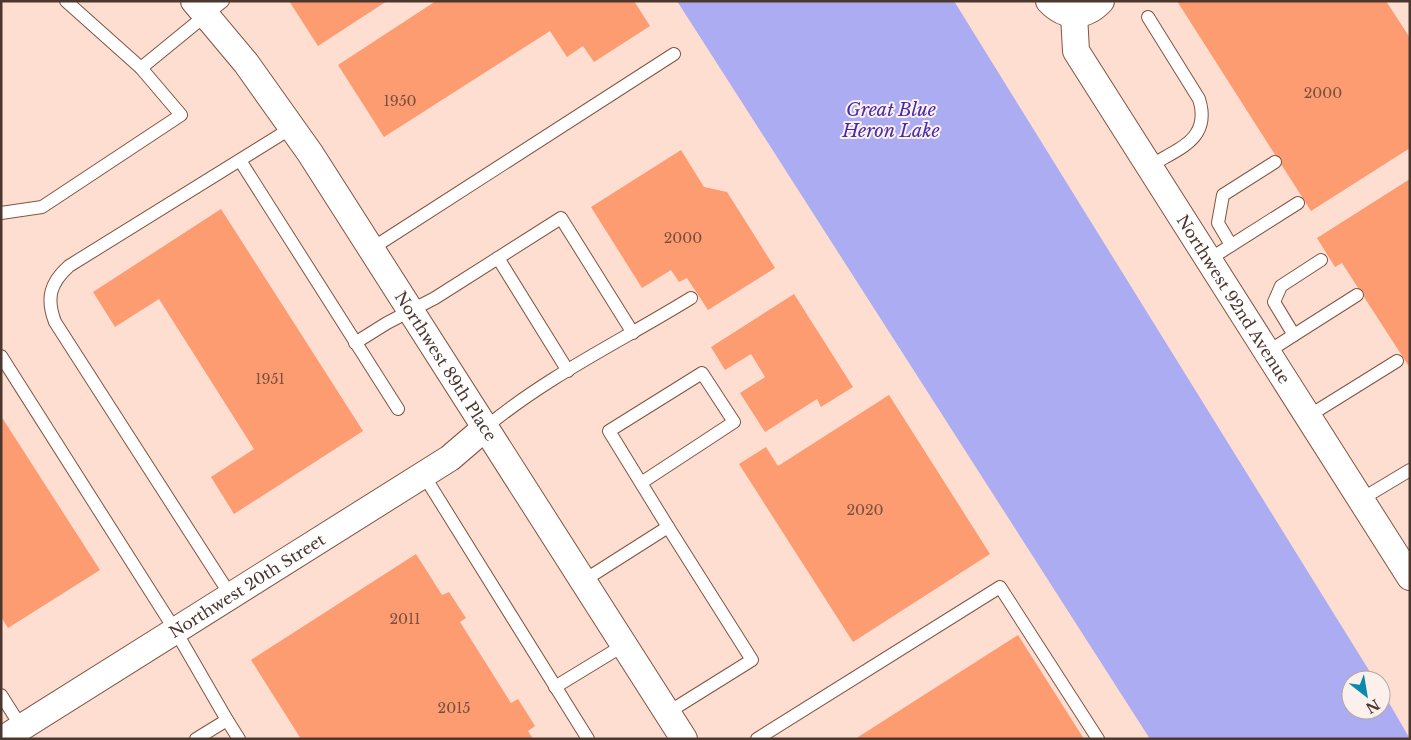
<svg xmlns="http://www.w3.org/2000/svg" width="1411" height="740" viewBox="0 0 1411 740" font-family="'Libre Baskerville',serif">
	<rect width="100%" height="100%" fill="#feded1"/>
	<path fill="#abacf1" d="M677 1H954L1375 680H1351V710H1381V689L1410 739H1150Z"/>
	<g fill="#fd9b71">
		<path d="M289 1H387L318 46Z"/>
		<path d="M436 1H634L650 26 594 62 583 46 567 57 550 31 384 137 338 65Z"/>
		<path d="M1177 1H1386L1410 38V148L1311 211Z"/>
		<path d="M681 150 704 187 727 192 775 268 708 310 687 278 679 282 671 270 642 288 591 207Z"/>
		<path d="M1410 179V368L1342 263 1335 267 1317 238Z"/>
		<path d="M221 209 363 431 234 514 211 477 254 449 159 299 115 327 93 292Z"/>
		<path d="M794 294 853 387 821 407 817 399 765 432 740 393 765 377 751 354 725 370 711 347Z"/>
		<path d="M889 395 990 554 853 642 739 464 766 447 778 466Z"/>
		<path d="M1 416 100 570 8 628 1 617Z"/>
		<path d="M416 554 442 595 449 592 466 618 460 622 511 703 518 699 535 726 528 731 533 739H301L251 660Z"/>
		<path d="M1018 635 1084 739H855Z"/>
	</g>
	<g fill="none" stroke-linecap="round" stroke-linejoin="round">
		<defs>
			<g id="service">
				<path d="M1148 17 1199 99C1212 140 1177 149 1148 167"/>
				<path d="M141 68 223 1"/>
				<path d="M241 162 398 409"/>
				<path d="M1 213 42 207 181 115 141 68 66 1"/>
				<path d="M1231 245 1218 223 1223 195 1275 162"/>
				<path d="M371 249 674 54"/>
				<path d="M498 258 568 371"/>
				<path d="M1208 260 1298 203"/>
				<path d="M1294 335 1357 295"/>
				<path d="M355 343 387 323 435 298 561 218 633 333"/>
				<path d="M1266 353 1294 335 1274 302 1281 286 1321 260"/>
				<path d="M1 356 175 630 227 720"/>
				<path d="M1307 417 1397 361"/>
				<path d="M485 428C547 376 623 340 691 298"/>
				<path d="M423 474 588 739"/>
				<path d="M1360 500 1410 470"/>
				<path d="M583 581 668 527 609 431 702 373 734 422 641 483"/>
				<path d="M231 596 55 322C46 298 50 283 69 266L293 127"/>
				<path d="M555 687 624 645"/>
				<path d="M1 695 22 728"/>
				<path d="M667 713 752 660 668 527"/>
				<path d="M196 739 227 720 239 739"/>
				<path d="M757 739 1000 587 1098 739"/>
			</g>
			<g id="minor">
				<path id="s1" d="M194 1 246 63 310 153 684 739"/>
				<path d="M1049 1C1065 18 1085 18 1101 1"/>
				<path id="s2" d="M1074 15 1076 51 1410 577"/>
				<path id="s3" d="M3 739 450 458 485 428"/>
			</g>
		</defs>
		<use href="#service" stroke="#825442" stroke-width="14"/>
		<use href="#minor" stroke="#825442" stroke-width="28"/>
		<use href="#service" stroke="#fff" stroke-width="12"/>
		<use href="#minor" stroke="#fff" stroke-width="26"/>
	</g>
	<g text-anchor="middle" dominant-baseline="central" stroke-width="4" stroke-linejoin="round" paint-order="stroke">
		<g font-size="14" fill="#785040">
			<text x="1323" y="93">2000</text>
			<text x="400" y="101">1950</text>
			<text x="683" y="238">2000</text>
			<text x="270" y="379">1951</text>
			<text x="865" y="510">2020</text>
			<text x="405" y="619">2011</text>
			<text x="454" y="708">2015</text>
		</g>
		<g font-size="16" fill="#4c372f" stroke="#fbf0ec">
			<text stroke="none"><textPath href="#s2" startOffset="330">Northwest 92nd Avenue</textPath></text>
			<text stroke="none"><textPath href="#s1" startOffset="444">Northwest 89th Place</textPath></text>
			<text stroke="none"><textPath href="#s3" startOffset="288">Northwest 20th Street</textPath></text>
		</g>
		<g font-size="18" font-style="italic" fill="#452aad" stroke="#fbf0ec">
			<text x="891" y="110">Great Blue<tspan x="891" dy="21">Heron Lake</tspan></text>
		</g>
	</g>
	<rect width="1411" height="740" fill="none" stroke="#4c372f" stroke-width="5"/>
	<g transform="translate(1366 695) rotate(149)"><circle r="24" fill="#fbf0ec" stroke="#b5a6a0"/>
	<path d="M0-4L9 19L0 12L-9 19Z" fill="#0a8aac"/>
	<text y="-8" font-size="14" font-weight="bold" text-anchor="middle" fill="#4c372f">N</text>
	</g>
</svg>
